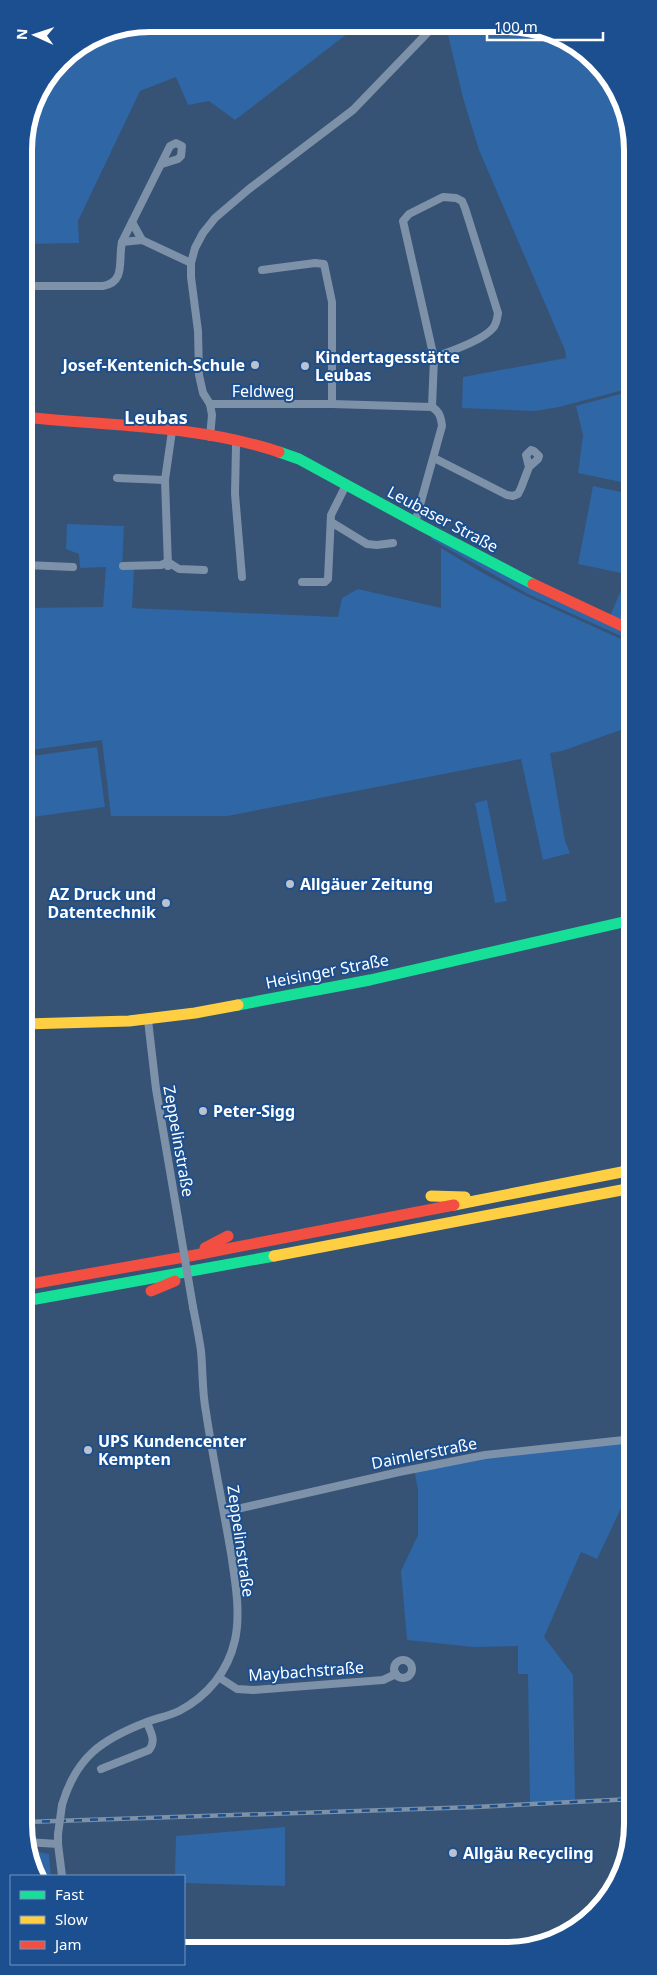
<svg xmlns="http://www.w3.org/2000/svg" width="657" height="1975" viewBox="0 0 657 1975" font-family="'Noto Sans',sans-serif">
	<rect width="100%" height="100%" fill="#365274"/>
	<g fill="#2f66a5">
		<path d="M151 24 341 25 347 34 235 120 209 101 188 105 176 77 140 91 78 221 79 243 24 244V142L37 95 67 55 103 33Z"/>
		<path d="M446 26H531L596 61 631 126V388L559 407 535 411 462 408 463 377 566 358 565 350 479 150 463 98Z"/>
		<path d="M631 391V484L578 473 583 435 576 406Z"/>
		<path d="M593 486 631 494V524L621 573 578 564Z"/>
		<path d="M67 524 124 526 122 568 134 569 132 608 338 617 342 598 358 589 441 608V548L481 572 526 596 632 644V720L629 727 562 751 550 753 565 841 570 853 543 860 521 759 227 816H111L102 740 25 751V608L103 607 106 567 80 568 79 554 66 549Z"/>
		<path d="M433 535 631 635 632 641 528 594 431 539Z"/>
		<path d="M631 567V625L610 616Z"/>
		<path d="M97 747 105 807 25 818V757Z"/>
		<path d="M487 800 507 901 495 903 475 803Z"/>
		<path d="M633 1440V1483L597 1559 581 1552 544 1637 573 1675 575 1802 530 1804 528 1674H518V1646L473 1647 407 1640 401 1571 418 1535V1490L414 1469 485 1455Z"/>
		<path d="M285 1827V1886L184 1883V1876H175L176 1836Z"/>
		<path d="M27 1850 49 1854 51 1876H41Z"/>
	</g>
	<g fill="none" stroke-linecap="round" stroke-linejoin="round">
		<g stroke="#7d92a8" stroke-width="8">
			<path d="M142 240 132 222 170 146 176 143 182 146 181 156 178 159 162 164"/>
			<path d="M122 242 132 222"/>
			<path d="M262 270 315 263 324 264 332 302V404"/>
			<path d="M24 286H103C126 282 118 261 122 242L142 240 191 263"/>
			<path d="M210 404H332L432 407C440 412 441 418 442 426L415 523"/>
			<path d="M432 407 434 358 403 221 409 214 443 197 456 198 462 201 465 208 498 313C497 319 497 323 493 328 482 341 450 351 434 358"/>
			<path d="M210 437 212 415 210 404 203 393 199 375 198 331 191 277V263L195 248 203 233 215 218 249 189 353 110 434 26"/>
			<path d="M237 441 236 446 235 494 242 577"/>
			<path d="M434 458 507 495 513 496 518 494 521 488 529 467 526 455 531 450 534 451 539 456 538 459 529 467"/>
			<path d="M117 478 165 480"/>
			<path d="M331 522 367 544 377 545 393 543"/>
			<path d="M25 565 73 567"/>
			<path d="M123 566 161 565 168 562 179 569 204 570"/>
			<path d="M168 566 165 480 172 431"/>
			<path d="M302 582H325L328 579 331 515 346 485"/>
			<path d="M25 984 28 1024"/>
			<path d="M148 1020 156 1089 178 1218"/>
			<path d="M224 1512 399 1472 485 1455 633 1439"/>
			<circle cx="403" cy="1669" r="9"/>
			<path d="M220 1678 237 1689 253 1690 383 1680 396 1674"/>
			<path d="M101 1769 149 1750C157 1740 150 1732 147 1722"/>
			<path d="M62 1805C76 1757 102 1739 147 1722 157 1718 169 1716 179 1711 208 1696 228 1671 235 1640 241 1612 235 1580 231 1553 223 1506 213 1459 206 1412 202 1392 203 1372 201 1351 199 1337 196 1322 193 1307"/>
			<path d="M58 1834V1844L62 1876"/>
			<path d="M26 1842 58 1844"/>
		</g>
		<g stroke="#16e098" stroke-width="11">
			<path d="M279 452 299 459 422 526 533 584"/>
			<path d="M238 1005 370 980 632 920"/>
			<path d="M25 1301 274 1256"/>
		</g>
		<g stroke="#ffcf43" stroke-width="11">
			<path d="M25 1024 129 1021 195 1013 238 1005"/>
			<path d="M431 1196 465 1197"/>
			<path d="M454 1205 632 1170"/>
			<path d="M274 1256 632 1188"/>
		</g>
		<g stroke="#f24e42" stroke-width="11">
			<path d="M24 417C107 426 199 425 279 452"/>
			<path d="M533 584 631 630"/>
			<path d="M205 1248 228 1236"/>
			<path d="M25 1285 190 1256 454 1205"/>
			<path d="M151 1291 175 1281"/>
		</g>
		<defs>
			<path id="rail" d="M26 1822 476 1807 633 1799"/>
		</defs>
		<use href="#rail" stroke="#7e92a7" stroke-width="4.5"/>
		<use href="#rail" stroke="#1b4f8f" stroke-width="2.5" stroke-dasharray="8" stroke-linecap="butt"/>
		<g stroke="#7d92a8" stroke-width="8">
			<path d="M178 1218 193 1307"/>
			<path d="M58 1834 62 1805"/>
		</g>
	</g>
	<g fill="#b9c2ce" stroke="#1b4f8f" stroke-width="2">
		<circle cx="255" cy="365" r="5"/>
		<circle cx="305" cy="366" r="5"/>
		<circle cx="290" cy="884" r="5"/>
		<circle cx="166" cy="903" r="5"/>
		<circle cx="203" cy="1111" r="5"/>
		<circle cx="88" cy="1450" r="5"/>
		<circle cx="453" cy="1853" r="5"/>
	</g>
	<g text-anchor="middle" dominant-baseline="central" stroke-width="4" stroke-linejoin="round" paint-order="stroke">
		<g font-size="16" font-weight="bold" fill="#fff" stroke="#1b4f8f" text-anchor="start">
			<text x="315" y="357">Kindertagesstätte<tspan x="315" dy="18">Leubas</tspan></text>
			<text x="245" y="365" text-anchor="end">Josef-Kentenich-Schule</text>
			<text x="300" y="884">Allgäuer Zeitung</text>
			<text x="156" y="894" text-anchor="end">AZ Druck und<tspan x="156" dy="18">Datentechnik</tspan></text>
			<text x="213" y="1111">Peter-Sigg</text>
			<text x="98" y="1441">UPS Kundencenter<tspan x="98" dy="18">Kempten</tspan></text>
			<text x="463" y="1853">Allgäu Recycling</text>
		</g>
		<g font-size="16" fill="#fff" stroke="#1b4f8f">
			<text x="263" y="391">Feldweg</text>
			<text transform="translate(443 519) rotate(28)">Leubaser Straße</text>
			<text transform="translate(327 971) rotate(-11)">Heisinger Straße</text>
			<text transform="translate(179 1141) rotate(80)">Zeppelinstraße</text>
			<text transform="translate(424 1453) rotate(-11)">Daimlerstraße</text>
			<text transform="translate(241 1541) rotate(82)">Zeppelinstraße</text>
			<text transform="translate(306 1671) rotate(-4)">Maybachstraße</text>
		</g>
		<g font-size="18" font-weight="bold" fill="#fff" stroke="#1b4f8f">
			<text x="156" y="417">Leubas</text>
		</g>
	</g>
	<path d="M0 0H657V1975H0ZM150 32H506A118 118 0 0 1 624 150V1824A118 118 0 0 1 506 1942H150A118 118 0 0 1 32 1824V150A118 118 0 0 1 150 32Z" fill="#1b4f8f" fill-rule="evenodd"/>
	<path fill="none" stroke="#fff" stroke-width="6" d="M150 32H506A118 118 0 0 1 624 150V1824A118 118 0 0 1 506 1942H150A118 118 0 0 1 32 1824V150A118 118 0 0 1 150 32Z"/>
	<rect x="10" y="1875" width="175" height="90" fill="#1b4f8f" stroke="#7695bc"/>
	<rect x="20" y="1891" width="25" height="8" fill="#16e098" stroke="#7695bc"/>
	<text x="55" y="1900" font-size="15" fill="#ffffff">Fast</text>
	<rect x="20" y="1916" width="25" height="8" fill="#ffcf43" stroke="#7695bc"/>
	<text x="55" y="1925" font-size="15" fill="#ffffff">Slow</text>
	<rect x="20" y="1941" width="25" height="8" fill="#f24e42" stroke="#7695bc"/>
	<text x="55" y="1950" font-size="15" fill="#ffffff">Jam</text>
	<g transform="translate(35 35) rotate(273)" stroke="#1b4f8f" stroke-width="4" paint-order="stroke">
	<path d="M0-4L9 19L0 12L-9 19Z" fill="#ffffff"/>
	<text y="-8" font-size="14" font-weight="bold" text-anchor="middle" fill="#ffffff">N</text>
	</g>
	<path d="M487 32v8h116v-8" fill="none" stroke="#ffffff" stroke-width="2.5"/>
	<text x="494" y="32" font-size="15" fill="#ffffff" stroke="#1b4f8f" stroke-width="4" paint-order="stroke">100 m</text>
</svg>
